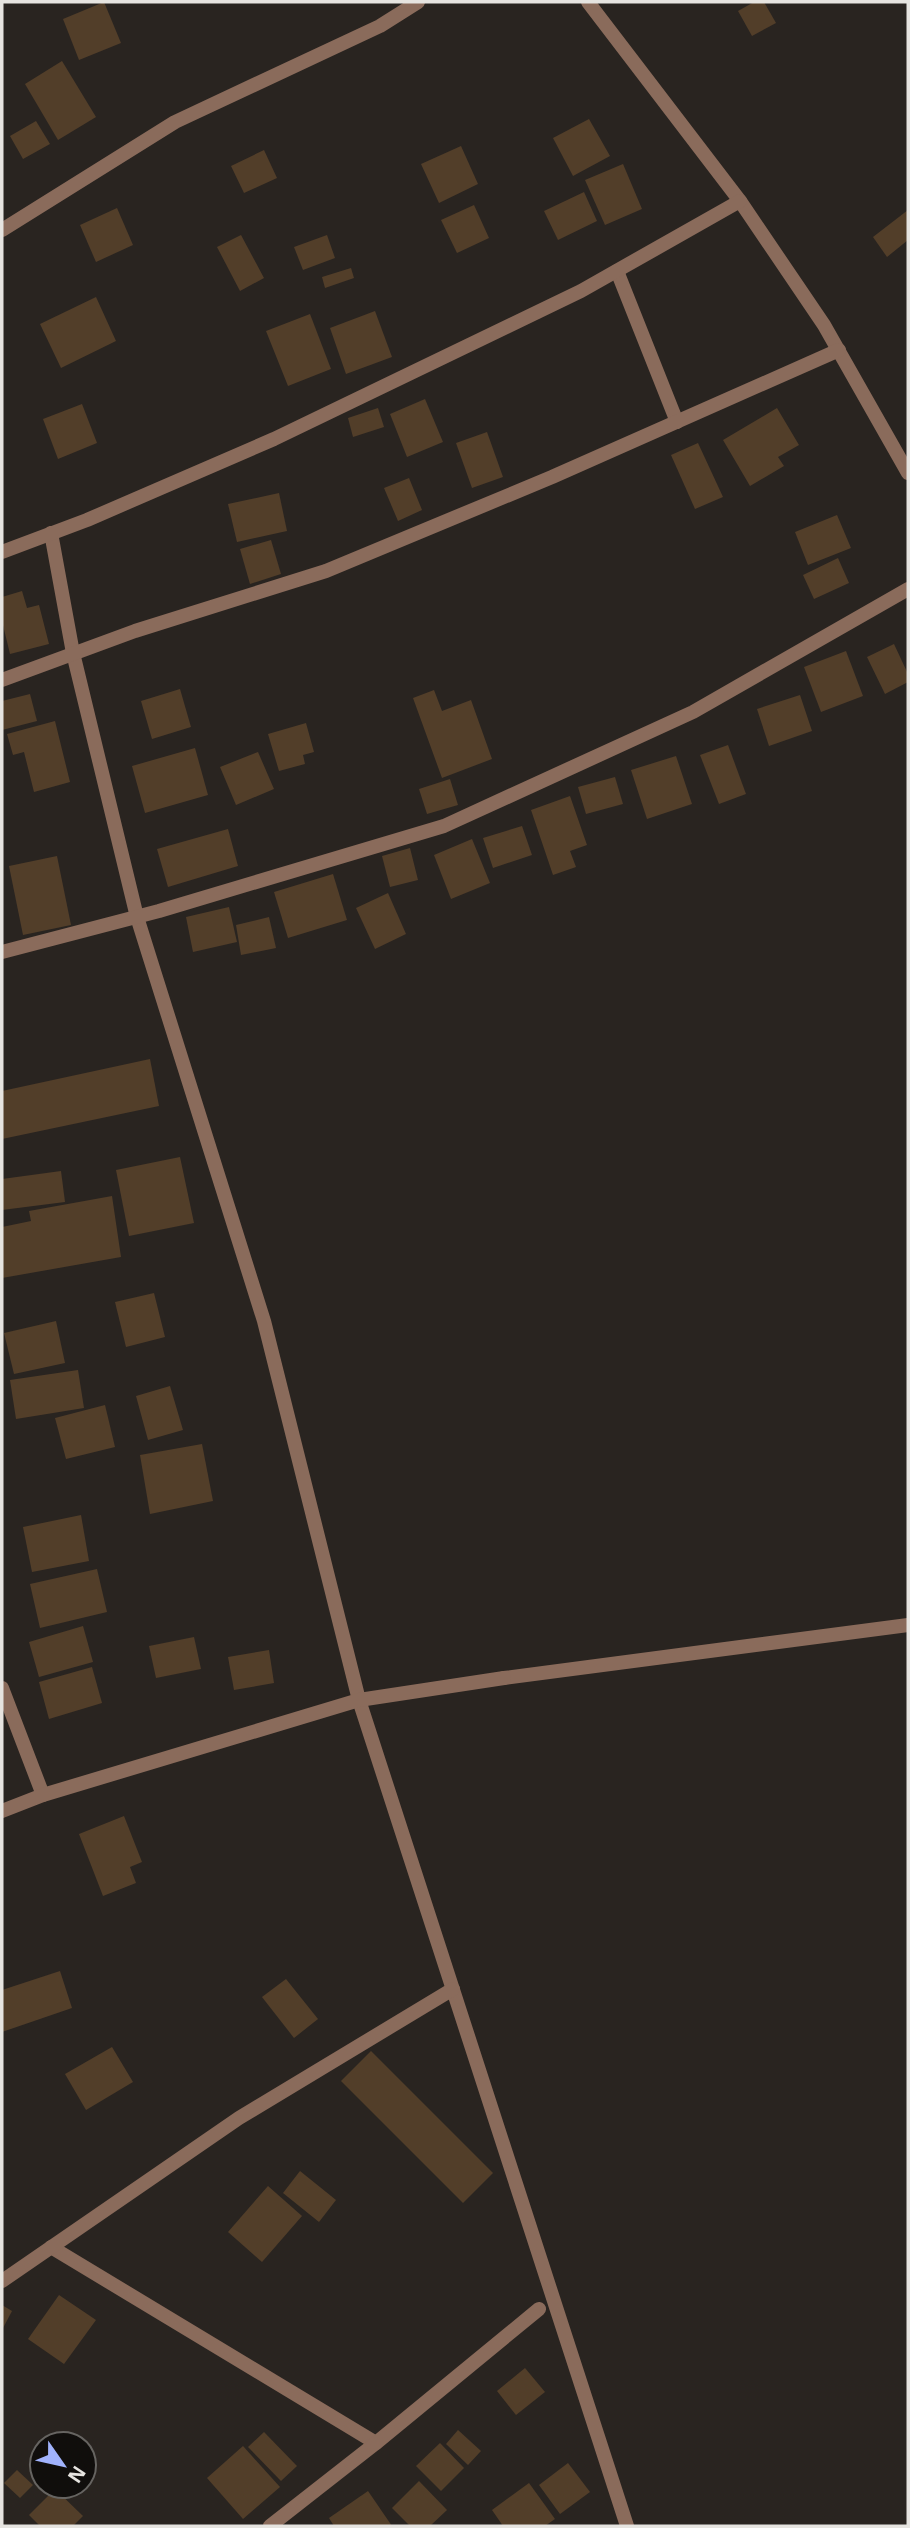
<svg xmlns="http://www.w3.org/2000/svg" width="910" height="2528" viewBox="0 0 910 2528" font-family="'Open Sans',sans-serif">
	<rect width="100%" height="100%" fill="#292420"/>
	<g fill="#523e29">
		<path d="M104 2 121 43 79 60 63 19Z"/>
		<path d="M754 2H764L776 23 752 36 738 11Z"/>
		<path d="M62 61 96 117 58 140 25 84Z"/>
		<path d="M589 119 610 156 573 176 553 138Z"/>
		<path d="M36 121 50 144 23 159 10 136Z"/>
		<path d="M461 146 478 184 439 203 421 164Z"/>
		<path d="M264 150 277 178 244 193 231 166Z"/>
		<path d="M623 164 642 209 605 225 585 180Z"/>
		<path d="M584 192 597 221 558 240 544 211Z"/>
		<path d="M474 205 489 238 457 253 441 220Z"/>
		<path d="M117 208 133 245 96 262 80 225Z"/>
		<path d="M908 210V240L887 257 873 237Z"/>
		<path d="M241 235 264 278 240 291 217 247Z"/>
		<path d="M327 235 335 258 303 270 294 247Z"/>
		<path d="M351 268 354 278 325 288 322 277Z"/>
		<path d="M96 297 116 341 61 368 40 324Z"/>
		<path d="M375 311 392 357 346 374 330 328Z"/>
		<path d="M310 314 331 369 288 386 266 331Z"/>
		<path d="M425 399 443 442 407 457 390 414Z"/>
		<path d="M82 404 97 443 58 459 43 419Z"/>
		<path d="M378 408 384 427 353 437 348 418Z"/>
		<path d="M777 408 799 445 778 457 784 466 750 486 723 440Z"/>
		<path d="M487 432 503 477 472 488 456 443Z"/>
		<path d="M698 443 723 497 695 509 671 455Z"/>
		<path d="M409 478 422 510 398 521 384 488Z"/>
		<path d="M279 493 287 531 237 542 228 504Z"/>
		<path d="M837 515 851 548 808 565 795 532Z"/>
		<path d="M271 540 281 574 250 584 240 549Z"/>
		<path d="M838 558 849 583 814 599 803 575Z"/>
		<path d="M22 591 27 608 39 605 49 644 10 654 2 621V597Z"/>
		<path d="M894 644 908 674V682L885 694 867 657Z"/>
		<path d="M846 651 863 696 821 712 804 667Z"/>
		<path d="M180 689 191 727 152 739 141 701Z"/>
		<path d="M434 690 442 711 471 700 492 759 442 778 413 698Z"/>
		<path d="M30 694 37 721 2 730V701Z"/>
		<path d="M800 695 812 731 769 746 757 709Z"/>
		<path d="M55 721 70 782 34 792 24 752 13 755 7 734Z"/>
		<path d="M306 723 314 752 303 755 305 764 279 771 268 734Z"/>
		<path d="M728 745 746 794 719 804 700 755Z"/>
		<path d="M195 748 208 795 145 813 132 766Z"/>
		<path d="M258 752 274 789 236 805 220 767Z"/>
		<path d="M676 756 692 804 647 819 631 770Z"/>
		<path d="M615 777 623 804 586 814 578 787Z"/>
		<path d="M450 779 458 805 427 814 419 789Z"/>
		<path d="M570 796 587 845 570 851 576 867 553 875 531 810Z"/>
		<path d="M522 826 532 855 493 868 483 838Z"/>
		<path d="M228 829 238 866 168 887 157 849Z"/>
		<path d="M472 839 490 883 451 899 434 855Z"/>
		<path d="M410 848 418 880 390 887 382 856Z"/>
		<path d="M57 856 71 925 23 935 9 866Z"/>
		<path d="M333 874 347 920 288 938 274 892Z"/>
		<path d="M388 893 406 934 375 949 356 908Z"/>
		<path d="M229 907 237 942 193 952 186 917Z"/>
		<path d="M269 917 276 948 241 955 236 925Z"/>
		<path d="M150 1059 159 1106 2 1139V1091Z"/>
		<path d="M180 1157 194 1223 129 1236 116 1170Z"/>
		<path d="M61 1171 65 1202 2 1210V1179Z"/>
		<path d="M112 1196 121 1257 2 1278V1227L31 1221 29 1211Z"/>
		<path d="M154 1293 165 1337 126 1347 115 1302Z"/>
		<path d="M56 1321 65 1363 14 1374 4 1333Z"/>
		<path d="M78 1370 84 1408 16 1419 10 1380Z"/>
		<path d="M170 1386 183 1430 148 1440 136 1396Z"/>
		<path d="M105 1405 115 1447 66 1459 55 1418Z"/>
		<path d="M202 1444 213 1501 150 1514 140 1455Z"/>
		<path d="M81 1515 89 1561 32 1572 23 1527Z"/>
		<path d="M97 1569 107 1612 40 1628 30 1584Z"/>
		<path d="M83 1626 93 1662 39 1677 29 1642Z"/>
		<path d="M194 1637 201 1669 156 1678 149 1646Z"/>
		<path d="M269 1650 274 1683 234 1690 228 1657Z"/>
		<path d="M92 1667 102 1703 49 1719 39 1682Z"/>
		<path d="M124 1816 142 1862 130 1867 136 1883 103 1896 79 1834Z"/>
		<path d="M60 1971 72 2008 2 2032V1990Z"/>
		<path d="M286 1979 318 2019 294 2038 262 1997Z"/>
		<path d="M112 2047 133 2082 86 2110 65 2074Z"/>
		<path d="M371 2051 493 2173 463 2203 341 2081Z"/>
		<path d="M300 2171 336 2200 319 2222 283 2193Z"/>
		<path d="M268 2186 302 2216 262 2262 228 2232Z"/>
		<path d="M59 2295 96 2320 64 2364 28 2339Z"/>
		<path d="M2 2305 12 2311 2 2330Z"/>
		<path d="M525 2368 545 2392 516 2415 497 2391Z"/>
		<path d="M458 2430 481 2451 468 2465 446 2444Z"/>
		<path d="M264 2432 297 2466 281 2481 248 2447Z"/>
		<path d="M440 2443 464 2468 441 2491 416 2466Z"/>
		<path d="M243 2446 280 2487 243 2519 207 2478Z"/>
		<path d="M568 2463 590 2492 560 2514 539 2485Z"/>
		<path d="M17 2470 33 2485 20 2498 4 2483Z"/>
		<path d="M419 2481 447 2510 430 2526H410L392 2508Z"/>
		<path d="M529 2483 555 2519 545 2526H503L492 2510Z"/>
		<path d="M55 2489 83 2516 73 2526H40L29 2515Z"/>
		<path d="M368 2491 392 2526H334L329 2518Z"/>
	</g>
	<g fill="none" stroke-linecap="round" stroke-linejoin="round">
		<path stroke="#8a6b5b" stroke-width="14" d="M504 1678 908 1625"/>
		<g stroke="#8a6b5b" stroke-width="14">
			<path d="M588 2 740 201 824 325 908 473"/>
			<path d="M2 230 175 122 380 26 418 2"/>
			<path d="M617 271 677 422"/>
			<path d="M51 533 73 653 137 917 264 1321 359 1700 627 2526"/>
			<path d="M2 552 87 520 274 439 581 291 740 201"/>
			<path d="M2 680 135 631 326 571 552 477 839 350"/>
			<path d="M2 952 159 911 444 826 693 712 908 589"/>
			<path d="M2 1688 43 1795"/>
			<path d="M2 1811 43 1795 359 1700 504 1678"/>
			<path d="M51 2247 376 2443"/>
			<path d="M2 2281 239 2118 453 1989"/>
			<path d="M270 2526 376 2443 539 2309"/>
		</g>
	</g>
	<rect width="910" height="2528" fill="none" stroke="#e6e4e0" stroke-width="7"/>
	<g transform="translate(63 2465) rotate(124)"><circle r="33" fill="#100e0c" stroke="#666461" stroke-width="2"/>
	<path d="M0-5L12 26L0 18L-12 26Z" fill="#a1b3fd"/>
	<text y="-10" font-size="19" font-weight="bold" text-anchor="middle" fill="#e6e4e0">N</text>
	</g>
</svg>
